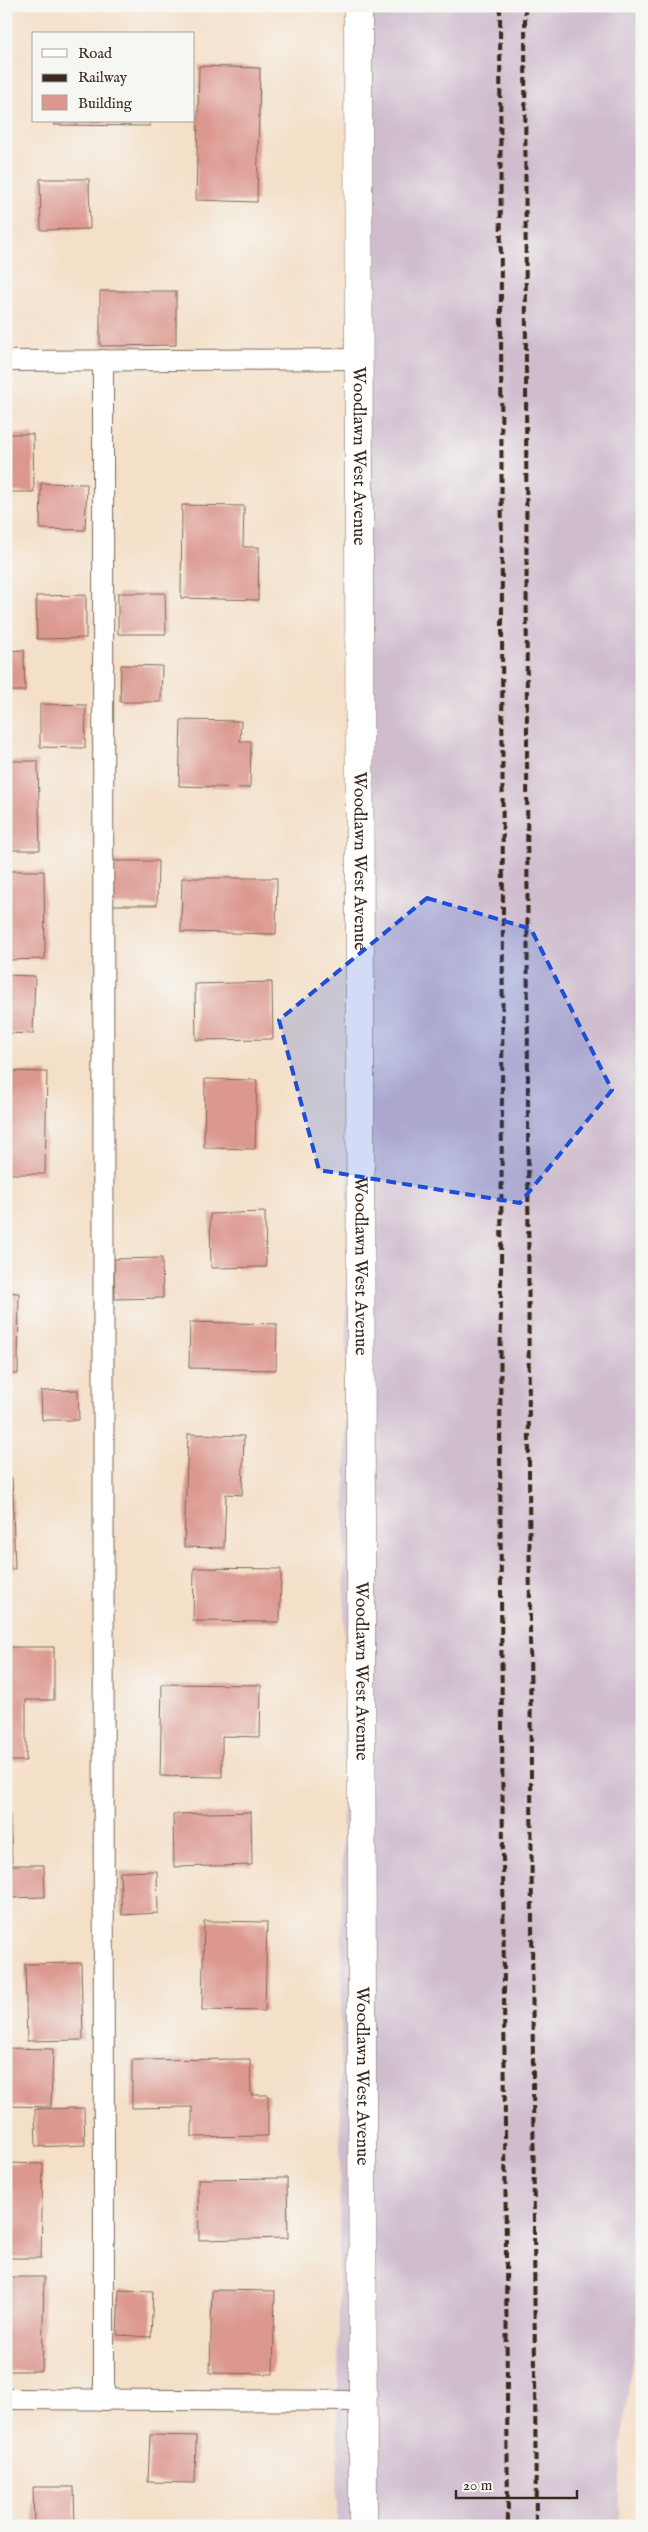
<svg xmlns="http://www.w3.org/2000/svg" width="648" height="2532" viewBox="0 0 648 2532" font-family="'IM FELL English',serif">
	<rect width="100%" height="100%" fill="#f6f6f2"/>
	<filter id="ink" filterUnits="userSpaceOnUse"><feTurbulence type="fractalNoise" baseFrequency=".02" numOctaves="2"/><feDisplacementMap in="SourceGraphic" scale="10" xChannelSelector="R" yChannelSelector="G"/><feConvolveMatrix kernelMatrix="1 2 1 2 8 2 1 2 1" color-interpolation-filters="sRGB"/></filter>
	<filter id="wash" filterUnits="userSpaceOnUse"><feTurbulence type="fractalNoise" baseFrequency=".0096" numOctaves="4" result="noise"/><feDisplacementMap in="SourceGraphic" scale="20" xChannelSelector="R" yChannelSelector="G"/><feGaussianBlur stdDeviation="1.12" result="paint"/><feColorMatrix in="noise" values="0 0 0 0 0 0 0 0 0 0 0 0 0 0 0 0 0 1.4 0 .05"/><feComposite in="paint" operator="in"/></filter>
	<g filter="url(#wash)">
		<rect width="100%" height="100%" fill="#f4dfc7"/>
		<path fill="#cfbdce" d="M357 6H642V2286L620 2454V2526H337Z"/>
		<g id="blocks">
			<g fill="#dc988f">
				<path d="M199 66 260 68 257 202 196 200Z"/>
				<path d="M54 121H150V126L54 125Z"/>
				<path d="M40 179H89L90 229 41 230Z"/>
				<path d="M100 291H176V345L100 346Z"/>
				<path d="M6 434H33L34 492H6Z"/>
				<path d="M41 483 87 484 85 530 40 529Z"/>
				<path d="M182 505 244 506 243 547H259L258 600 181 598Z"/>
				<path d="M118 593H165L166 634H118Z"/>
				<path d="M86 595V638L37 639 36 596Z"/>
				<path d="M24 650 25 691H6V651Z"/>
				<path d="M121 665 162 666 161 702H120Z"/>
				<path d="M40 704 86 705 85 748 40 747Z"/>
				<path d="M181 720 241 721 240 741H251L250 788 179 786Z"/>
				<path d="M6 761H38L40 850H6Z"/>
				<path d="M112 861H158L157 905H111Z"/>
				<path d="M6 871H44L45 959 6 960Z"/>
				<path d="M182 878H277L276 934 181 932Z"/>
				<path d="M6 975 35 976 33 1034 6 1033Z"/>
				<path d="M272 982 273 1039 196 1040 195 984Z"/>
				<path d="M6 1071 47 1072 45 1174H6Z"/>
				<path d="M205 1079 257 1080 255 1149 204 1148Z"/>
				<path d="M265 1212 266 1267 211 1268 210 1214Z"/>
				<path d="M162 1258 163 1298 115 1299 114 1259Z"/>
				<path d="M6 1292 19 1293 18 1374H6Z"/>
				<path d="M190 1322 277 1324 276 1370 189 1368Z"/>
				<path d="M78 1390 79 1420H42L41 1391Z"/>
				<path d="M188 1434 244 1436 242 1495 226 1494 224 1548 184 1547Z"/>
				<path d="M6 1478H12L15 1569H6Z"/>
				<path d="M194 1568 281 1569 280 1622 193 1621Z"/>
				<path d="M6 1647H54V1700H26V1761H6Z"/>
				<path d="M162 1684 261 1685 260 1737 222 1736V1777L160 1776Z"/>
				<path d="M251 1812 252 1865 174 1867 173 1814Z"/>
				<path d="M6 1814H10L12 1865H44L45 1897 6 1898Z"/>
				<path d="M157 1871 158 1913 122 1915 120 1872Z"/>
				<path d="M204 1921 267 1922 265 2011 202 2010Z"/>
				<path d="M81 1963 83 2040 27 2041 25 1964Z"/>
				<path d="M6 2048 53 2049 51 2107 6 2106Z"/>
				<path d="M250 2059 251 2095H268V2136L192 2137V2107L132 2108V2060Z"/>
				<path d="M84 2108 85 2145 36 2147 35 2109Z"/>
				<path d="M6 2163 43 2164 41 2258H6Z"/>
				<path d="M287 2178 288 2238 199 2240 198 2179Z"/>
				<path d="M6 2277H44L42 2371H6Z"/>
				<path d="M119 2290 153 2291 151 2337 117 2335Z"/>
				<path d="M212 2290 275 2291 273 2374 210 2373Z"/>
				<path d="M150 2435 196 2436 195 2483 148 2482Z"/>
				<path d="M33 2487H74L75 2526H34Z"/>
			</g>
		</g>
	</g>
	<g filter="url(#ink)">
		<use href="#blocks" fill-opacity="0" stroke="#7c6959" stroke-width="1"/>
		<g fill="none" stroke-linecap="round" stroke-linejoin="round">
			<defs>
				<g id="service">
					<path d="M103 360 104 2400"/>
					<path d="M6 361 359 359"/>
					<path d="M6 2399 363 2401"/>
				</g>
				<g id="minor">
					<path id="s1" d="M358 6 363 2526"/>
				</g>
			</defs>
			<use href="#service" stroke="#7c6959" stroke-width="22"/>
			<use href="#minor" stroke="#7c6959" stroke-width="29"/>
			<use href="#service" stroke="#fff" stroke-width="20"/>
			<use href="#minor" stroke="#fff" stroke-width="28"/>
			<g stroke="#3b2a1e" stroke-width="4" stroke-dasharray="8 4" stroke-linecap="butt">
				<path d="M500 6 503 920 500 1457 508 2526"/>
				<path d="M525 6 529 1473 536 2526"/>
			</g>
		</g>
	</g>
	<path fill="#1d4ed8" fill-opacity="0.2" stroke="#1d4ed8" stroke-width="4" stroke-dasharray="10 6" stroke-linejoin="round" d="M427 898 531 929 612 1090 520 1203 319 1170 279 1020Z"/>
	<g text-anchor="middle" dominant-baseline="central" stroke-width="4" stroke-linejoin="round" paint-order="stroke">
		<g font-size="18" fill="#3b2a1e" stroke="#f6f6f2">
			<text stroke="none"><textPath href="#s1" startOffset="450">Woodlawn West Avenue</textPath></text>
			<text stroke="none"><textPath href="#s1" startOffset="855">Woodlawn West Avenue</textPath></text>
			<text stroke="none"><textPath href="#s1" startOffset="1260">Woodlawn West Avenue</textPath></text>
			<text stroke="none"><textPath href="#s1" startOffset="1665">Woodlawn West Avenue</textPath></text>
			<text stroke="none"><textPath href="#s1" startOffset="2070">Woodlawn West Avenue</textPath></text>
		</g>
	</g>
	<rect width="648" height="2532" fill="none" stroke="#f6f6f2" stroke-width="25"/>
	<rect x="32" y="32" width="162" height="90" fill="#f6f6f2" stroke="#aba49d"/>
	<rect x="42" y="49" width="25" height="8" fill="#ffffff" stroke="#aba49d"/>
	<text x="78" y="58" font-size="15" fill="#3b2a1e">Road</text>
	<rect x="42" y="74" width="25" height="8" fill="#3b2a1e" stroke="#aba49d"/>
	<text x="78" y="82" font-size="15" fill="#3b2a1e">Railway</text>
	<rect x="42" y="95" width="25" height="15" fill="#dc988f" stroke="#aba49d"/>
	<text x="78" y="108" font-size="15" fill="#3b2a1e">Building</text>
	<path d="M456 2490v8h121v-8" fill="none" stroke="#3b2a1e" stroke-width="2.5"/>
	<text x="463" y="2490" font-size="15" fill="#3b2a1e" stroke="#f6f6f2" stroke-width="4" paint-order="stroke">20 m</text>
</svg>
